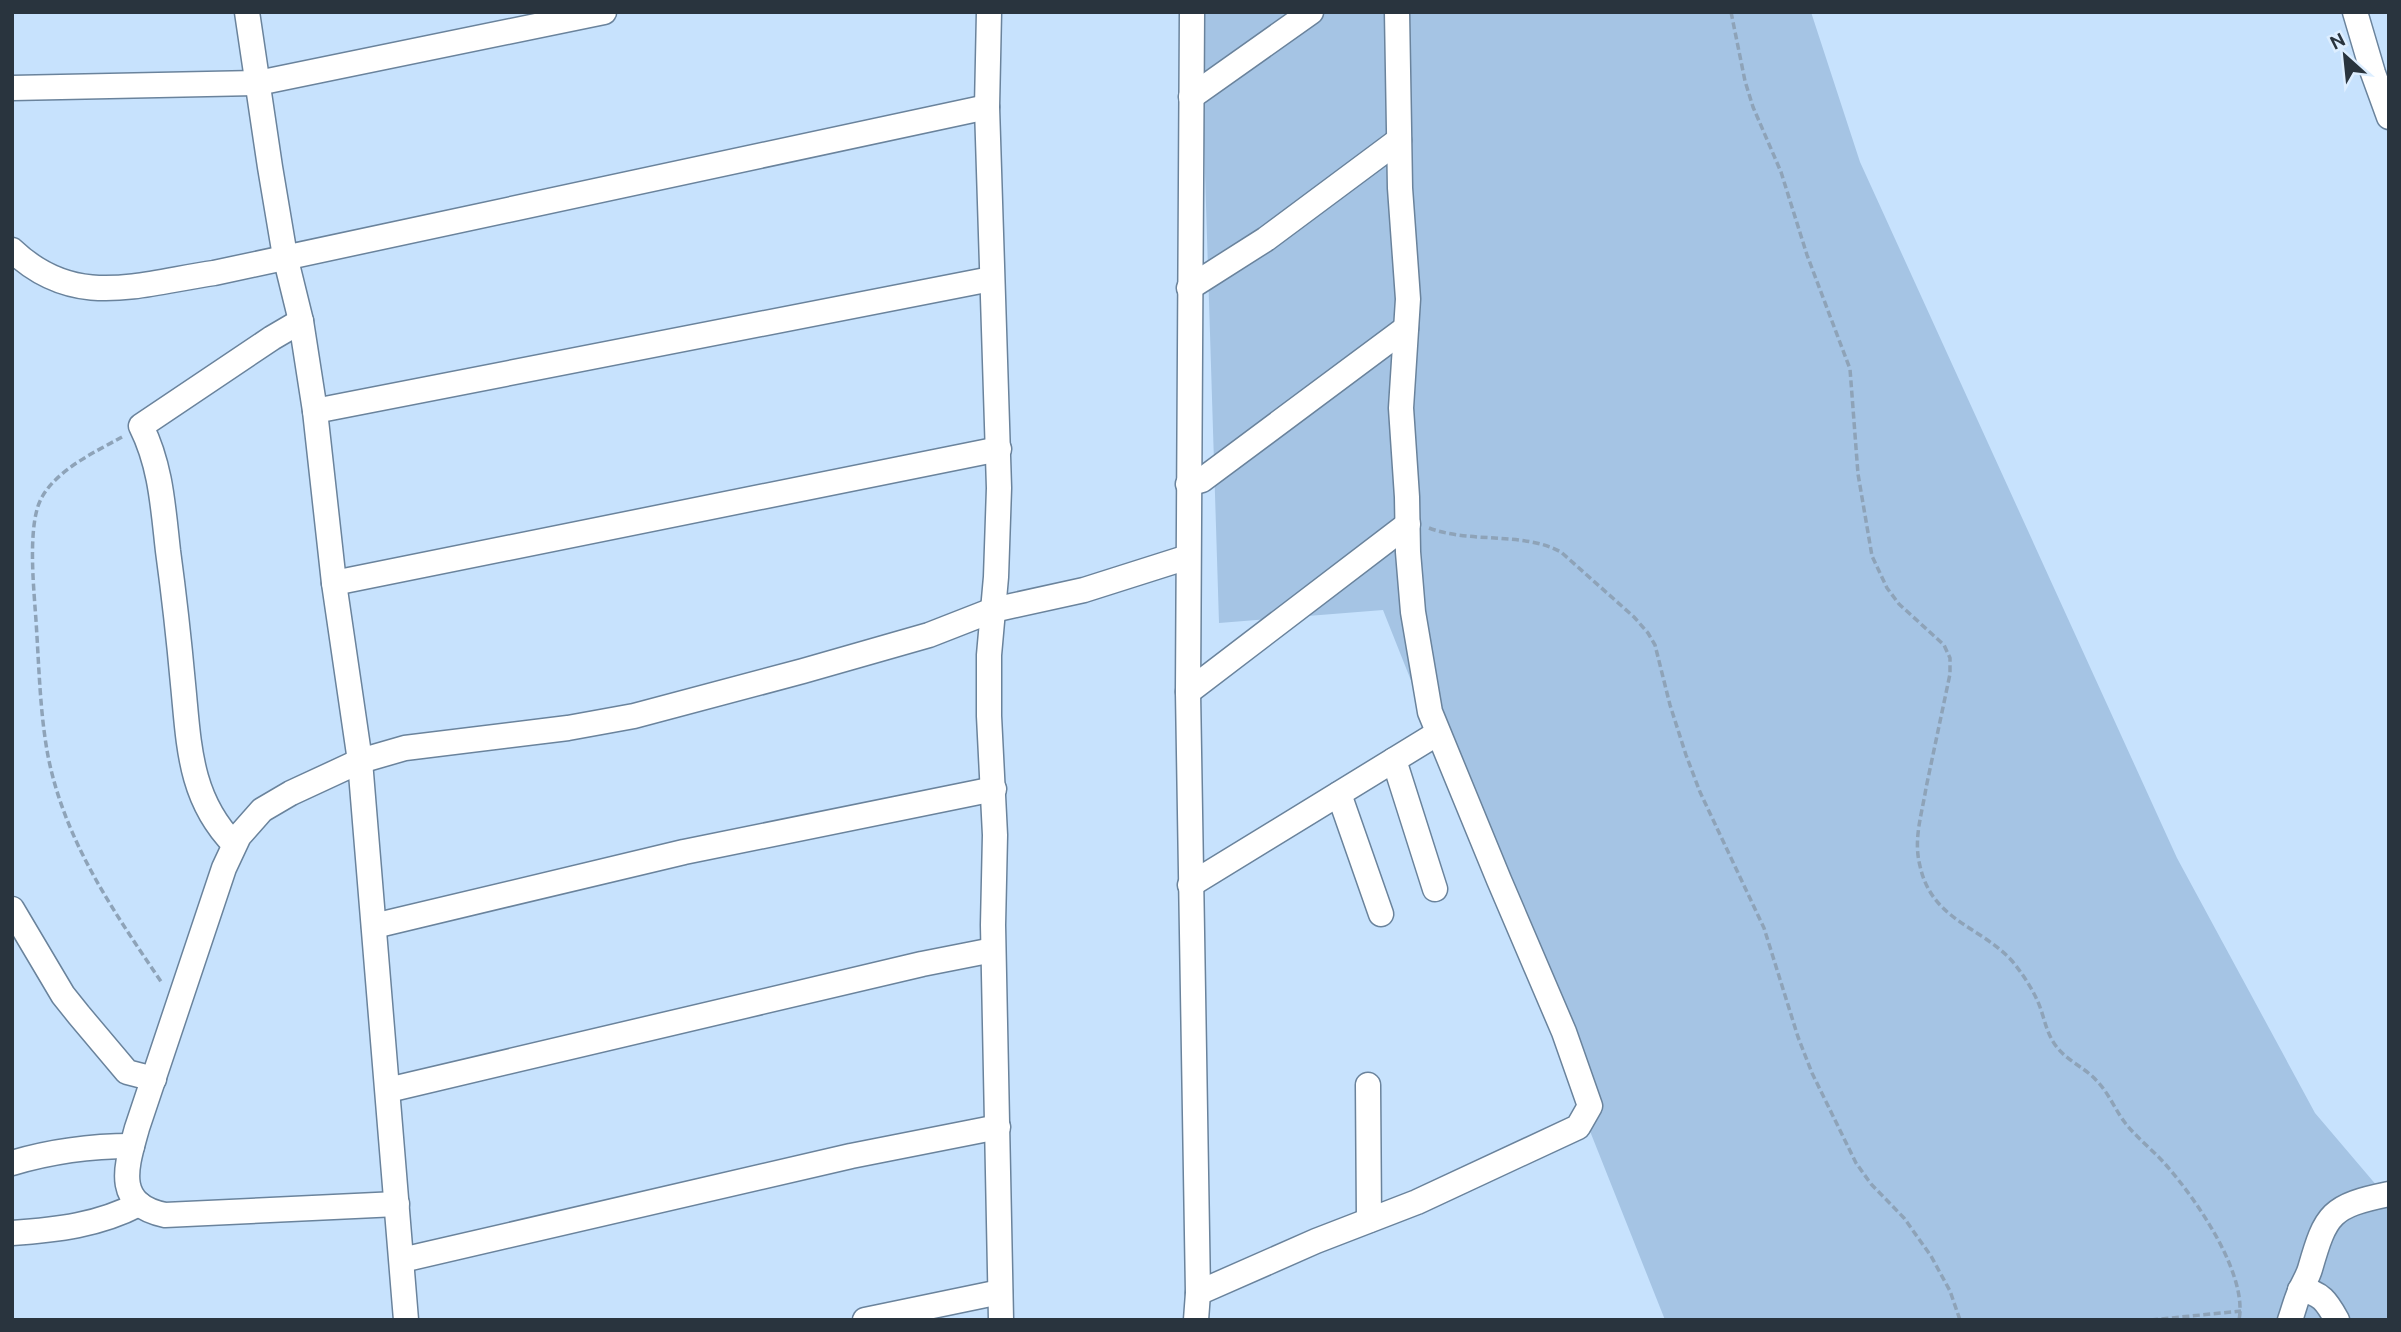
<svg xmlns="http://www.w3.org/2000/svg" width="2401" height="1332" viewBox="0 0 2401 1332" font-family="Ubuntu,sans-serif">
	<rect width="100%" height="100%" fill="#c7e2fd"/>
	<path fill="#a5c4e4" d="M1200 12H1811L1860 162 2177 858 2315 1113 2389 1200V1320H1665L1383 610 1219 623Z"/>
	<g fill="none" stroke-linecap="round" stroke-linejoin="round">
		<defs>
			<g id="minor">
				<path d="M247 12 270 167 285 256 301 321 315 411 334 583 360 761 406 1320"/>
				<path d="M989 12 987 107 999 488 996 577 989 655V716L995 835 993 925 1001 1320"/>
				<path d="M1192 12 1188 692 1198 1293 1196 1320"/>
				<path d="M2355 12 2373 73 2389 117"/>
				<path d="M12 88 258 83 604 12"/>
				<path d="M1191 97 1311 12"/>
				<path d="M12 250C75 310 138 284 214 273L987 107"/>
				<path d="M1189 288 1266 239 1399 140"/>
				<path d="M315 411 991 279"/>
				<path d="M1188 484 1202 480 1406 328"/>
				<path d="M334 583 999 449"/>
				<path d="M1188 692 1408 524"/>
				<path d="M1394 760 1435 889"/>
				<path d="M1339 794 1381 914"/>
				<path d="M234 844C189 798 189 744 183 684 179 640 174 595 168 551 163 507 161 466 141 426L272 338 301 321"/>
				<path d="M1190 885 1438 733"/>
				<path d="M12 909 63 995 79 1015 127 1072 154 1079"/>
				<path d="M374 926 684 852 994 789"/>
				<path d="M1368 1085 1369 1220"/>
				<path d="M388 1090 922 964 993 950"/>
				<path d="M12 1163C52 1151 91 1146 132 1146"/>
				<path d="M397 1204 165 1215C112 1204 127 1165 137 1128L224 868 239 836 262 810 291 793 360 761 405 748 568 728 634 716 803 671 929 635 993 610 1084 590 1188 557"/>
				<path d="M12 1233C57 1230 99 1225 139 1204"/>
				<path d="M402 1260 851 1156 998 1127"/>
				<path d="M2300 1290C2321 1292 2327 1302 2337 1320"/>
				<path d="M1198 1293 1316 1241 1417 1202 1578 1127 1590 1106 1564 1032 1499 880 1430 712 1413 612 1408 552 1407 497 1401 408 1408 299 1400 188 1397 12"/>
				<path d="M865 1320 1000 1292"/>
				<path d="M2290 1320C2294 1309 2296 1299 2301 1289 2304 1282 2308 1276 2310 1269 2326 1213 2331 1206 2389 1194"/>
			</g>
		</defs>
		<use href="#minor" stroke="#6a839c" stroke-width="27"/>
		<g stroke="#8ea3b8" stroke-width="3.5" stroke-dasharray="7 3.5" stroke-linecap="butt">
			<path d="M1731 12 1745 81 1753 107 1781 172 1807 255 1850 369 1858 474 1872 556 1887 588 1899 604 1944 645 1950 658V674C1942 712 1934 750 1926 788 1922 814 1913 839 1920 866 1932 921 1981 926 2013 962 2024 976 2034 991 2040 1007 2045 1021 2047 1034 2056 1046 2067 1061 2084 1067 2096 1080 2109 1093 2115 1110 2126 1124 2138 1139 2154 1151 2166 1165 2196 1199 2248 1274 2239 1320"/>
			<path d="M122 437C95 452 58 469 42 497 28 521 33 579 35 607 39 657 39 708 48 756 65 842 114 912 162 983"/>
			<path d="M1429 528C1472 544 1522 531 1561 552L1634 617 1648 633 1655 645 1670 705 1686 755 1700 792 1764 928 1798 1037 1812 1073 1856 1163 1871 1184 1904 1218 1931 1256 1950 1291 1960 1320"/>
			<path d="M2151 1320 2241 1311"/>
		</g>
		<use href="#minor" stroke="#fff" stroke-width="24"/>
	</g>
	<rect width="2401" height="1332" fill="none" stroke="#29343e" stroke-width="28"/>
	<g transform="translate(2345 56) rotate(333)" stroke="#ddeeff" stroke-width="5" paint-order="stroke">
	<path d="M0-5L12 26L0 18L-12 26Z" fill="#29343e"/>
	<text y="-10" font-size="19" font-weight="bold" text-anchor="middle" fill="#29343e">N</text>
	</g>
</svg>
